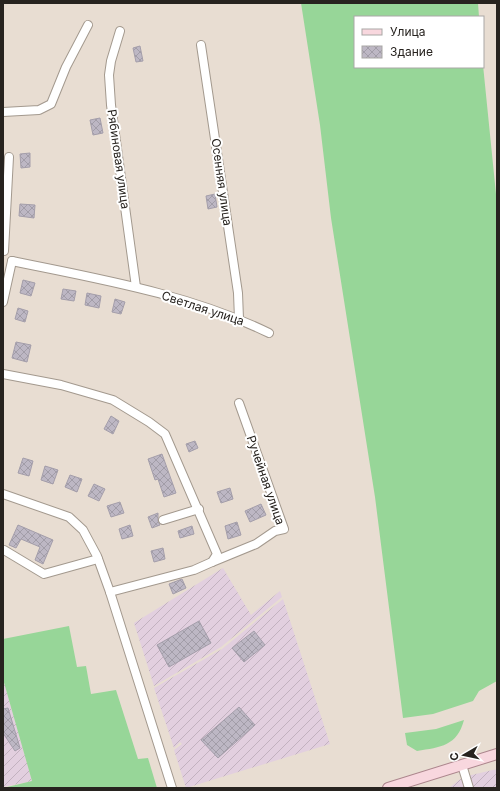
<svg xmlns="http://www.w3.org/2000/svg" width="500" height="791" viewBox="0 0 500 791" font-family="Inter,sans-serif">
	<defs>
		<pattern id="industrial-furrows" width="10" height="10" patternUnits="userSpaceOnUse"><rect width="10" height="10" fill="#e2cfdf"/><path d="M-1 1l2-2M0 10L10 0M9 11l2-2" fill="none" stroke="#c2b1bf"/></pattern>
		<pattern id="building-cross-hatch" width="8" height="8" patternUnits="userSpaceOnUse"><rect width="8" height="8" fill="#bdb7c4"/><path d="M0 0l8 8M0 8l8-8" fill="none" stroke="#a29da8"/></pattern>
	</defs>
	<rect width="100%" height="100%" fill="#e8ddd2"/>
	<g fill="url(#industrial-furrows)">
		<path d="M223 568 251 615 280 591 282 597 221 647 154 686 134 623Z"/>
		<path d="M283 599 330 744 186 788 174 750 182 744 180 742 174 748 154 688 222 649Z"/>
		<path d="M3 679 32 781 3 787Z"/>
		<path d="M497 769V788H449L463 777Z"/>
	</g>
	<g fill="#97d698">
		<path d="M301 3H478L479 17H355V67H483V65L497 204V681L479 691 473 701 433 714 403 718 375 497 331 218 320 125Z"/>
		<path d="M69 626 77 667 86 666 91 694 116 690 138 759 148 758 157 788H3L32 781 3 679V639Z"/>
		<path d="M464 720C457 746 441 747 417 751L407 745 405 733 436 729Z"/>
	</g>
	<g fill="url(#building-cross-hatch)" stroke="#a49eaa">
		<path d="M140 46 143 61 136 62 133 48Z"/>
		<path d="M100 118 103 133 93 135 90 120Z"/>
		<path d="M30 153V167L21 168 20 154Z"/>
		<path d="M215 194 217 207 208 209 206 196Z"/>
		<path d="M20 204 35 205 34 218 19 216Z"/>
		<path d="M23 280 35 283 31 296 20 293Z"/>
		<path d="M63 289 76 291 74 301 61 299Z"/>
		<path d="M87 293 101 296 99 308 85 305Z"/>
		<path d="M115 299 125 302 121 314 112 312Z"/>
		<path d="M18 308 28 311 25 322 15 319Z"/>
		<path d="M16 342 31 345 27 362 12 358Z"/>
		<path d="M111 416 119 421 113 434 104 429Z"/>
		<path d="M195 441 198 448 189 452 186 444Z"/>
		<path d="M162 454 176 493 164 497 158 479 155 480 148 459Z"/>
		<path d="M23 458 33 461 29 476 18 473Z"/>
		<path d="M45 466 58 470 53 484 41 480Z"/>
		<path d="M70 475 82 479 77 492 65 487Z"/>
		<path d="M94 484 105 489 99 501 88 496Z"/>
		<path d="M230 488 233 499 221 503 217 492Z"/>
		<path d="M120 502 124 513 111 517 107 506Z"/>
		<path d="M261 504 266 515 250 522 245 511Z"/>
		<path d="M158 513V521L160 525 152 528 148 517Z"/>
		<path d="M237 522 241 535 228 539 225 526Z"/>
		<path d="M18 525 53 540 43 564 35 560 40 547 21 539 16 548 9 545Z"/>
		<path d="M130 525 133 536 122 539 119 529Z"/>
		<path d="M192 526 194 534 180 538 178 531Z"/>
		<path d="M163 548 165 559 154 562 151 551Z"/>
		<path d="M182 579 186 588 173 594 169 584Z"/>
		<path d="M199 621 211 643 169 667 157 645Z"/>
		<path d="M254 631 265 645 244 662 232 648Z"/>
		<path d="M239 707 255 725 218 758 201 740Z"/>
		<path d="M8 708 20 748 15 751 3 733V709Z"/>
	</g>
	<g fill="none" stroke-linecap="round" stroke-linejoin="round">
		<defs>
			<g id="minor">
				<path d="M120 31 111 61 109 75 111 105 136 287"/>
				<path d="M201 45 238 293 239 319"/>
				<path d="M3 112 39 110 51 104 66 67 88 25"/>
				<path d="M4 251 9 157"/>
				<path d="M12 261C99 279 189 294 269 333"/>
				<path d="M3 302 12 261"/>
				<path d="M3 374 61 385 113 400 149 422 165 434 217 554 212 562 194 570 110 592"/>
				<path d="M3 494 69 517 83 530 97 556 110 592 172 788"/>
				<path d="M163 520 199 509"/>
				<path d="M4 550 44 574 98 559"/>
				<path d="M212 562 256 544 275 531 284 529 239 403"/>
				<path d="M462 765 469 788"/>
			</g>
			<path id="major" d="M388 788 497 754"/>
		</defs>
		<use href="#minor" stroke="#a3998e" stroke-width="10"/>
		<use href="#major" stroke="#ac868d" stroke-width="12"/>
		<use href="#minor" stroke="#fff" stroke-width="8"/>
		<use href="#major" stroke="#f8d7de" stroke-width="10"/>
	</g>
	<g text-anchor="middle" dominant-baseline="central" stroke-width="4" stroke-linejoin="round" paint-order="stroke">
		<g font-size="12" fill="#27231f" stroke="#fff">
			<text transform="translate(119 159) rotate(82)">Рябиновая улица</text>
			<text transform="translate(222 182) rotate(82)">Осенняя улица</text>
			<text transform="translate(203 308) rotate(18)">Светлая улица</text>
			<text transform="translate(266 480) rotate(71)">Ручейная улица</text>
		</g>
	</g>
	<rect width="500" height="791" fill="none" stroke="#27231f" stroke-width="8"/>
	<rect x="354" y="16" width="130" height="52" fill="#ffffff" stroke="#a9a7a5"/>
	<rect x="362" y="29" width="20" height="6" fill="#f8d7de" stroke="#a9a7a5"/>
	<text x="390" y="36" font-size="12" fill="#27231f">Улица</text>
	<rect x="362" y="46" width="20" height="12" fill="url(#building-cross-hatch)" stroke="#a9a7a5"/>
	<text x="390" y="56" font-size="12" fill="#27231f">Здание</text>
	<g transform="translate(464 755) rotate(261)" stroke="#ffffff" stroke-width="3" paint-order="stroke">
	<path d="M0-3L7 15L0 10L-7 15Z" fill="#27231f"/>
	<text y="-6" font-size="11" font-weight="bold" text-anchor="middle" fill="#27231f">С</text>
	</g>
</svg>
